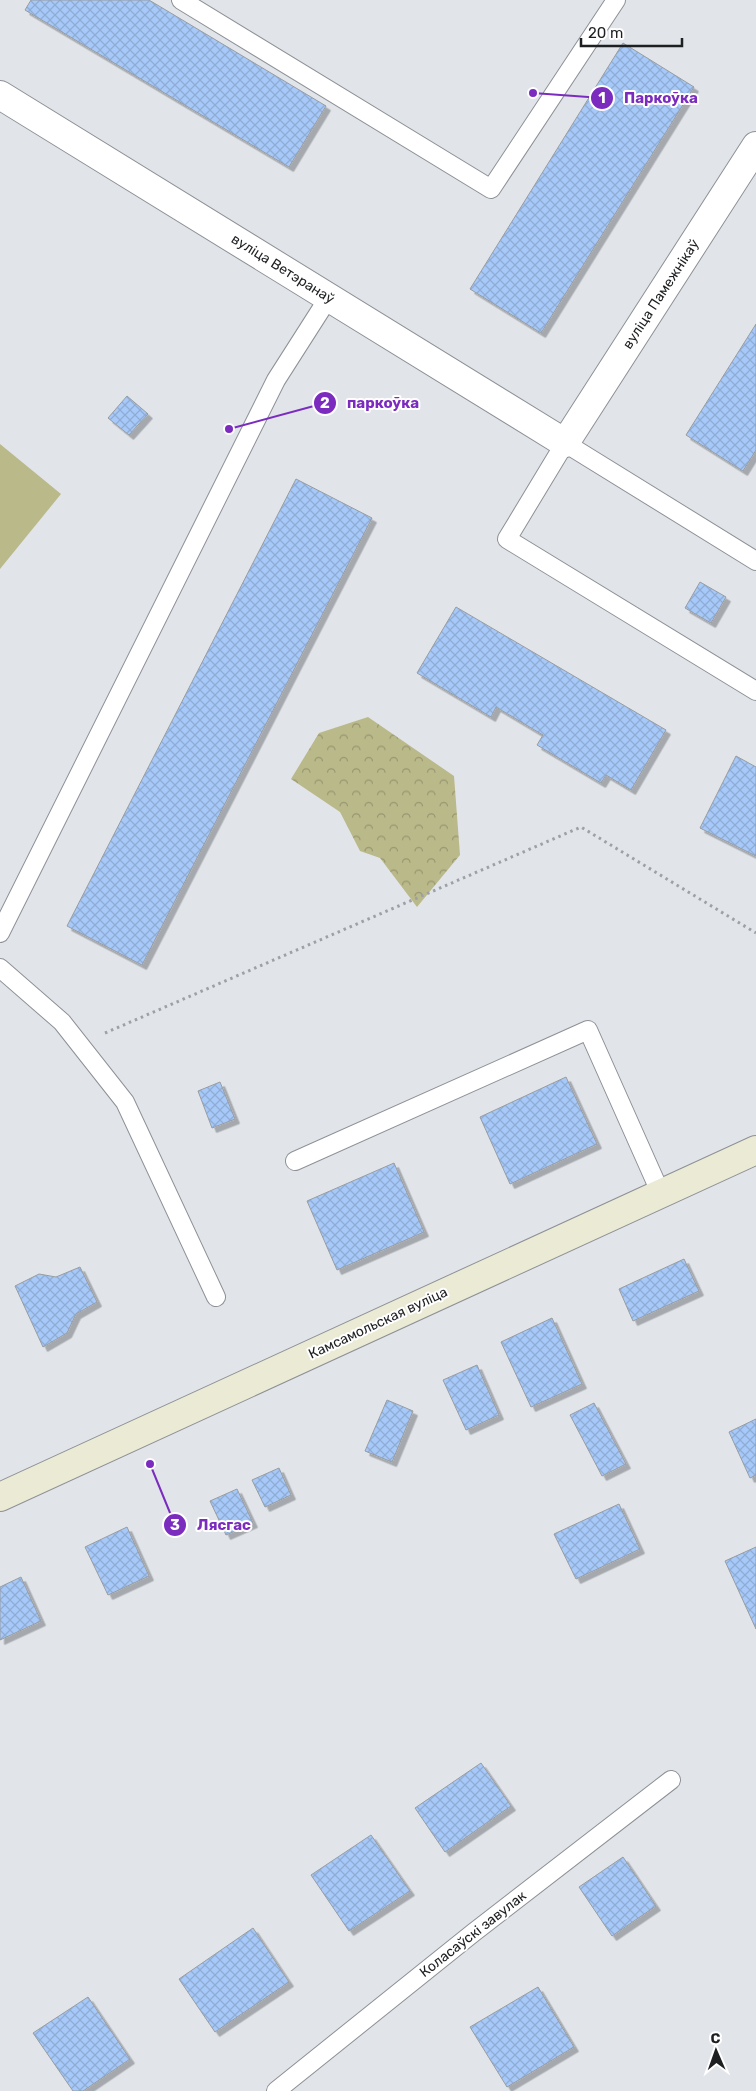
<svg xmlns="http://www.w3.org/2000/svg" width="756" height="2091" viewBox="0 0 756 2091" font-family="Rubik,sans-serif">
	<defs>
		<pattern id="park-crowns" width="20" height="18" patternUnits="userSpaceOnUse" patternTransform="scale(1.25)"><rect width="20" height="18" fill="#bab98a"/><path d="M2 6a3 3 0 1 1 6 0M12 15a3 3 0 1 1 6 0" fill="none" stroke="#979670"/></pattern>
		<pattern id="building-cross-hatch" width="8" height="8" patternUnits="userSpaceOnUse" patternTransform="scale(1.25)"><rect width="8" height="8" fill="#a7c9f9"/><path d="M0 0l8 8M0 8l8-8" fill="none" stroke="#8facd5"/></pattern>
		<filter id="shadow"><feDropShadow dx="4.5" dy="4.5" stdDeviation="0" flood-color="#0004"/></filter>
	</defs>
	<rect width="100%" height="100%" fill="#e1e5ea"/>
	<path fill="url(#park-crowns)" d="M368 717 454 776 460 855 417 907 380 858 360 851 340 812 291 779 319 733Z"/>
	<path fill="#bab98a" d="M0 444 61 494 0 569Z"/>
	<g fill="url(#building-cross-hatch)" stroke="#989ca1" filter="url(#shadow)">
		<path d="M31 0H149L326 106 289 167 25 10Z"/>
		<path d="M623 43 694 87 541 333 470 289Z"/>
		<path d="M756 324V450L743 471 686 435Z"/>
		<path d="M127 396 148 414 129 435 108 418Z"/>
		<path d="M296 479 372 518 142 965 67 926Z"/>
		<path d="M700 582 726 597 711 623 685 608Z"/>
		<path d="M456 607 666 730 631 790 606 775 601 783 537 745 543 735 496 707 491 717 417 673Z"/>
		<path d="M736 756 756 767V856L700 828Z"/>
		<path d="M566 1077 597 1144 510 1184 480 1117Z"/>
		<path d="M220 1082 235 1119 212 1128 198 1091Z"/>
		<path d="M394 1163 424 1232 337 1270 307 1201Z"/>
		<path d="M684 1259 699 1291 633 1321 619 1289Z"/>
		<path d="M80 1267 97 1302 76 1314 67 1333 43 1347 15 1286 39 1274 56 1277Z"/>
		<path d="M552 1318 582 1384 531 1407 501 1342Z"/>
		<path d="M477 1365 499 1415 466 1430 443 1380Z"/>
		<path d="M387 1400 413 1411 392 1462 365 1451Z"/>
		<path d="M594 1403 626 1464 602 1476 570 1415Z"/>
		<path d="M756 1419V1475L750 1478 729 1432Z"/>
		<path d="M279 1468 291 1495 265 1507 252 1480Z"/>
		<path d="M237 1489 253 1523 226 1535 210 1501Z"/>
		<path d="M619 1504 640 1549 576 1579 554 1534Z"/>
		<path d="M127 1527 149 1576 108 1595 85 1547Z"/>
		<path d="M756 1547V1629L725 1561Z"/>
		<path d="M21 1577 41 1621 0 1640V1587Z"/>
		<path d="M481 1763 511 1806 445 1852 415 1808Z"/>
		<path d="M371 1835 410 1891 349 1931 311 1875Z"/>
		<path d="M623 1857 656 1906 612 1936 579 1887Z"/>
		<path d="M253 1928 289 1982 215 2032 179 1979Z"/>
		<path d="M538 1987 574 2047 507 2087 470 2027Z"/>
		<path d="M88 1997 130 2059 83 2091H73L33 2033Z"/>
	</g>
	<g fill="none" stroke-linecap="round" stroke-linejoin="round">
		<defs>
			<g id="service">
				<path d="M181 0 491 189 616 0"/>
				<path d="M756 561 565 443 507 539 756 691"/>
				<path d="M0 933 276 380 329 297"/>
				<path d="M0 968 62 1022 125 1102 216 1297"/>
				<path d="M295 1161 588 1030 661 1194"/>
				<path d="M276 2091 473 1933 671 1780"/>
			</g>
			<path id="minor" d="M0 95 565 443 756 146"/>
			<path id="secondary" d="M0 1497 756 1150"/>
		</defs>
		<use href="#service" stroke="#8d9196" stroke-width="20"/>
		<use href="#minor" stroke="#8d9196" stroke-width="30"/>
		<use href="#secondary" stroke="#8d9196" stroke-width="30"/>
		<path stroke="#9da0a4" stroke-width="3" stroke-dasharray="2.5 4" stroke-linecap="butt" d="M105 1033 581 827 756 933"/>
		<use href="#service" stroke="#fff" stroke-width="18"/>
		<use href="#minor" stroke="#fff" stroke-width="28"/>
		<use href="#secondary" stroke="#ebead4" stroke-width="28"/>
	</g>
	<g text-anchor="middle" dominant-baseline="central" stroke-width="4" stroke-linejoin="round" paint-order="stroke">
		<g font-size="14" fill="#1e1f21" stroke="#fff">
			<text transform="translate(283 269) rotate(32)">вуліца Ветэранаў</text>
			<text transform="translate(661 294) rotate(-57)">вуліца Памежнікаў</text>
			<text transform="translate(378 1323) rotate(-25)">Камсамольская вуліца</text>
			<text transform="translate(473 1934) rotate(-38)">Коласаўскі завулак</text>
		</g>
	</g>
	<path fill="none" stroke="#7b2cbf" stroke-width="2" d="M533 93L602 98M229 429L325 403M150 1464L175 1525"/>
	<g fill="#7b2cbf" stroke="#fff" stroke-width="2">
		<circle cx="533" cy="93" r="5"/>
		<circle cx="229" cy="429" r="5"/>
		<circle cx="150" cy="1464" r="5"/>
		<circle cx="602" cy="98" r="12"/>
		<circle cx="325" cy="403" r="12"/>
		<circle cx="175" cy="1525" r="12"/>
	</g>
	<g font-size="15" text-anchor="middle" font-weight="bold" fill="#fff">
		<text x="602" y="103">1</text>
		<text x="325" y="408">2</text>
		<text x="175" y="1530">3</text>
	</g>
	<g font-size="15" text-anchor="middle" font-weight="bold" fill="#7b2cbf" stroke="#fff" stroke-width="4" stroke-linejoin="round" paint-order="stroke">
		<text x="661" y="103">Паркоўка</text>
		<text x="383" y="408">паркоўка</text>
		<text x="224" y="1530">Лясгас</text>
	</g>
	<g transform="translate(716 2051) rotate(358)" stroke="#ffffff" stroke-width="4" paint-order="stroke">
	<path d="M0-4L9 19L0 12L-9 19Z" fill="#1e1f21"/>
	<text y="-8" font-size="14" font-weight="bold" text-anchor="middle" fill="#1e1f21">С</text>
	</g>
	<path d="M581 38v8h101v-8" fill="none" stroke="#1e1f21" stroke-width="2.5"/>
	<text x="588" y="38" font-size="15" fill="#1e1f21" stroke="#ffffff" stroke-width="4" paint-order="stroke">20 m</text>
</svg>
